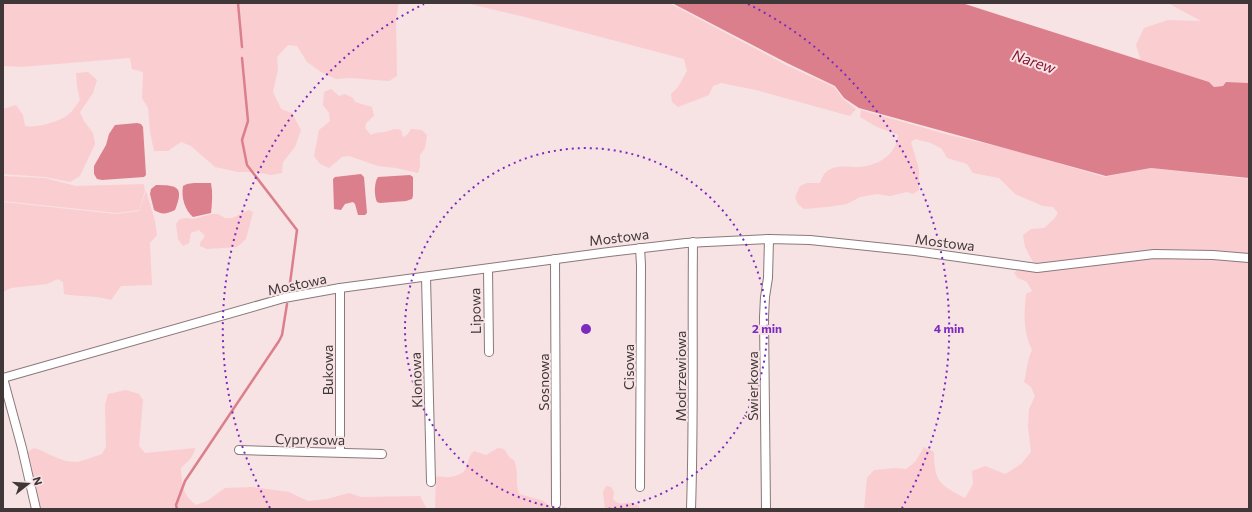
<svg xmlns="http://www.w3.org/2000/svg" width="1252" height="512" viewBox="0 0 1252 512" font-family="Commissioner,sans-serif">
	<rect width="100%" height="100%" fill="#f7e2e4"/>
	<g fill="#facdd1">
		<path d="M3 3H401L398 5 396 22 397 76 389 81 350 78 336 79 321 72 307 62 297 46 288 45 277 57 278 69 273 92 281 109 292 113 301 130 295 147 283 162 282 173 271 175 256 172H238L215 167 191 146 181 142 168 151H154L150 132 148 108 142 98 143 72 132 69 130 58 21 67 3 66Z"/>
		<path d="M466 3H669L786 65 834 87 843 99 856 109 850 116 756 90 721 83 713 86 709 95 678 107 672 102 671 94 678 87 687 71 684 59 525 17Z"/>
		<path d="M1168 3H1249V83L1226 82 1223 86 1214 87 1209 82 1141 61 1136 45 1144 28 1168 20 1201 21Z"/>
		<path d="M88 72 97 80 93 93 80 112 84 121 93 133 95 144 80 176 70 182 45 177 3 174V109L16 105 23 115 25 126C36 128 59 122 68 115 73 111 76 105 80 100L77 86 76 73Z"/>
		<path d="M331 89 339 96 345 94 353 98 355 102 372 107 374 116 366 123 365 128 371 135C377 132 377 133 384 132 392 131 391 128 401 130L403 137 407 135 411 129 422 130 427 135 425 148 420 155V166L418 173 396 168 378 166 349 156 342 157 329 168 320 164 314 156 319 130 330 121 329 113 323 105 324 92Z"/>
		<path d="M861 110 949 135 1009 149 1105 177 1151 168 1249 179V509H864L867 478 874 470 895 468 906 469 915 462 924 447 934 452C934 482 940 485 965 498L973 484 972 471 985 466 1005 474 1021 464 1031 452 1028 427 1029 409 1035 396 1031 387 1024 382C1027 371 1027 360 1032 350 1023 331 1024 314 1026 294L1032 291 1027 282 1018 278 1014 273 1018 269 1034 264 1025 247 1023 235 1031 229 1044 228 1054 219 1058 213 1053 207 1043 206 1015 194 999 178 973 173 967 164 947 158 942 149 931 143 915 139 911 142 919 169V190L913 194 907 192 890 196 877 194 860 197 847 204 827 207 804 209 798 204 795 197 800 186 807 183H820C822 177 825 171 831 169 838 165 850 167 858 167 877 166 896 156 898 135L891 132 877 127 860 117Z"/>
		<path d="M3 176 45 178 76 186 144 184 145 191 139 210 117 213 3 201Z"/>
		<path d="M146 191 155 221 157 235 150 243 152 285 121 286 111 300C96 295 80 297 64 294L63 282 58 279 47 284 11 288 3 292V202L116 214 139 211Z"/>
		<path d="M249 210 253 212 246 239 237 247 207 249 200 246V243L205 236 199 230 191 233 189 243 183 246 178 239 176 224 180 219 187 218 193 219 212 214H218L225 218H232Z"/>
		<path d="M126 390 139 394 143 400 139 446 145 453 195 448C194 457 187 462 181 468 182 485 182 494 196 505L207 501 225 488 253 487 289 492 308 501 327 499 349 493 361 497 420 496 427 509H39L26 453 34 448C48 452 61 463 77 462 83 461 95 456 102 454L106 447 105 405 108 394Z"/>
		<path d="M498 448 504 449 510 458 514 460C519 470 515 483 519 494L544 501 552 509H435L436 477C440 476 441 477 445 477 449 478 456 476 460 474 470 470 465 459 474 451L486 455Z"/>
		<path d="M606 486 611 487 614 492 613 499C621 509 627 498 639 506V509H605L603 492Z"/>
	</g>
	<g fill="#dc7f8c">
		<path d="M672 3H962L1209 82 1214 87 1223 86 1226 82 1249 83V178L1151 168 1106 176 859 108 844 98 835 86 787 63Z"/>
		<path d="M137 123 141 124 143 127 146 175 144 177 102 180 97 179 94 174V166L106 145 109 134 115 125Z"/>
		<path d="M361 174 364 177 367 213 365 215H358L355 204 353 202 345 204 341 210 334 209 333 179 335 177Z"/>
		<path d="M410 175 413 177V196L412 199 406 201 380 203 377 202C374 196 374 182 378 177Z"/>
		<path d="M194 183H211C213 193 212 203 211 213L193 217C185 210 181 198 183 186L187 184Z"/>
		<path d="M156 185C178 185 184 187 175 210 166 214 162 215 154 210L150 194 151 189Z"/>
	</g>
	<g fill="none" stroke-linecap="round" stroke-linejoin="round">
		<g stroke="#dc7f8c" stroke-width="2.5">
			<path d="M238 3 242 47"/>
			<path d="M242 58 248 121 242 140 247 165 297 230 289 291"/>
			<path d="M177 509 176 505 185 481 279 341 282 335 287 304"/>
		</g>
		<defs>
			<g id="minor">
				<path d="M555 259 556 504"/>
				<path d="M488 269 489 352"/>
				<path d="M426 277 431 482"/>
				<path d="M340 288V452"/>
				<path d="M3 378 284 298 340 288 609 252 686 243 769 239 810 240 915 251 1037 268 1154 254 1213 255 1249 258"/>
				<path d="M3 378 22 448 36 509"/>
				<path d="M239 450 382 454"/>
				<path d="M640 487 641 265 640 248"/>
				<path d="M691 509C694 420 692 331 693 242"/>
				<path d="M766 509 764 317 765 297 768 278 769 239"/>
			</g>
		</defs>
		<use href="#minor" stroke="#8b797a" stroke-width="10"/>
		<use href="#minor" stroke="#fff" stroke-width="8"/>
	</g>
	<g fill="none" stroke="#7b2cbf" stroke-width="2" stroke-dasharray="2 4">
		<path d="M566 509A181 181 0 1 1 606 509"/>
		<path d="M270 508A363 363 0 0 1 424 4M748 4A363 363 0 0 1 902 508"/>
	</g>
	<g text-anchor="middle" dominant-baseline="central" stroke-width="4" stroke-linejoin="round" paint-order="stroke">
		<g font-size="14" fill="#3f3738" stroke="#f7e2e4">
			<text transform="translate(619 237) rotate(-7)">Mostowa</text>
			<text transform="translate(945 242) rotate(7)">Mostowa</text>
			<text transform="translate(297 284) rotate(-12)">Mostowa</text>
			<text transform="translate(475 311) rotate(-91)">Lipowa</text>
			<text transform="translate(628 367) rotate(-90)">Cisowa</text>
			<text transform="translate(327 370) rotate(-90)">Bukowa</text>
			<text transform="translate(680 376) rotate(-90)">Modrzewiowa</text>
			<text transform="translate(416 380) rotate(-92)">Klonowa</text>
			<text transform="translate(543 382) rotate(-90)">Sosnowa</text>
			<text transform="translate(752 386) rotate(-90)">Świerkowa</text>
			<text transform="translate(310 439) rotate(1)">Cyprysowa</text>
		</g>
		<g font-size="15" font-style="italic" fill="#871736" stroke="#f7e2e4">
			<text transform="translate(1034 61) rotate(19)">Narew</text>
		</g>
	</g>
	<circle cx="586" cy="329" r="6" fill="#7b2cbf" stroke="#f7e2e4" stroke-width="2"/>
	<g font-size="12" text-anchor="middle" font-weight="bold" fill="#7b2cbf" stroke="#f7e2e4" stroke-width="4" stroke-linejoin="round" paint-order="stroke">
		<text x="767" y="333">2 min</text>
		<text x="949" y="333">4 min</text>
	</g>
	<rect width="1252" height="512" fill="none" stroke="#3f3738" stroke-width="8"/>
	<g transform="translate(28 484) rotate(73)" stroke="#f7e2e4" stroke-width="3" paint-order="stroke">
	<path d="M0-3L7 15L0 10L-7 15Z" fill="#3f3738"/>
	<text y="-6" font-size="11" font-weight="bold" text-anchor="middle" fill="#3f3738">N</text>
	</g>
</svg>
